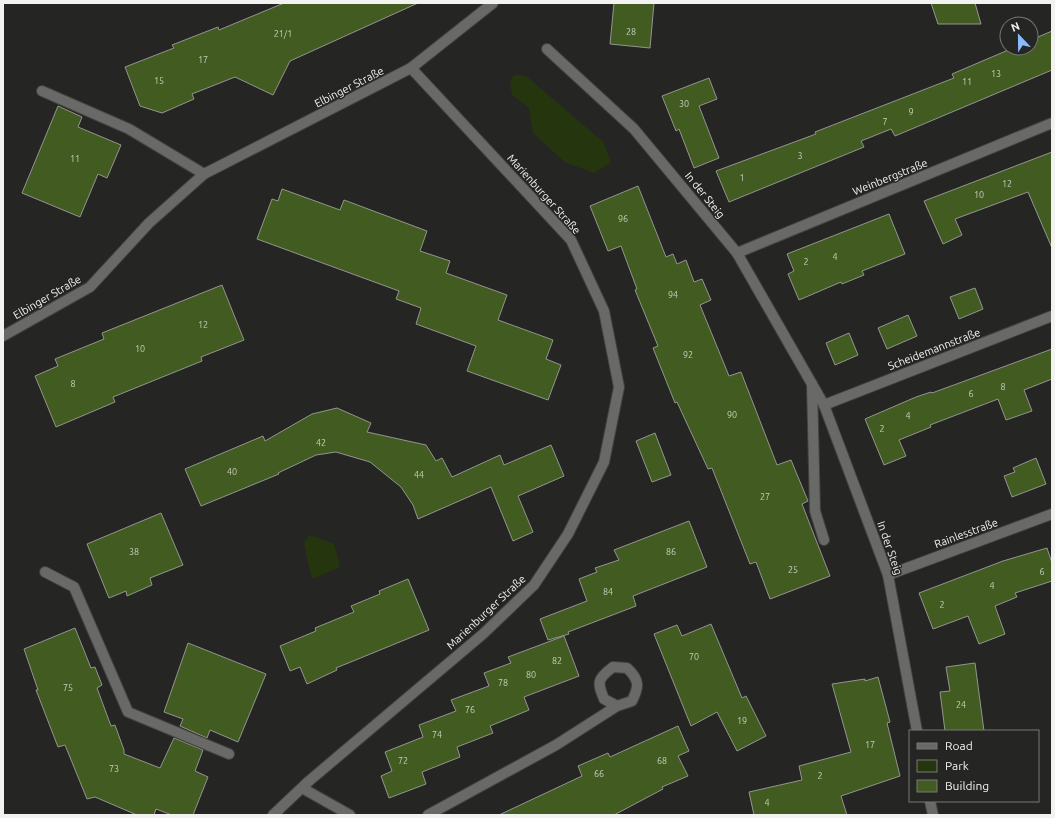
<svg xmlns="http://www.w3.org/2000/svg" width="1055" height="818" viewBox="0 0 1055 818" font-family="Ubuntu,sans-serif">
	<rect width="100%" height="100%" fill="#252624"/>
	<g fill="#25360e">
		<path d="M514 75 526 76 603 142 611 162 594 173 565 162 533 133 529 108 512 95 510 82Z"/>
		<path d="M309 535 334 544 340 567 312 579 304 544Z"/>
	</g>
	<g fill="#425b20" stroke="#939592">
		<path d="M284 3H418L290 61 273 95 235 77 192 94 194 99 162 113 140 106 125 67 174 48 172 45 218 27 219 30Z"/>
		<path d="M614 3H654L650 48 610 44Z"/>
		<path d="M931 3H975L981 24H938Z"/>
		<path d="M1052 31V70L895 136 891 129 861 141 864 147 729 202 716 171 816 134 815 132 954 78 952 74 1013 48H1031V40Z"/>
		<path d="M709 78 717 99 699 106 719 158 694 168 679 129 676 131 662 96Z"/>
		<path d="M58 106 82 117 78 127 121 145 107 178 98 174 80 217 22 193Z"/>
		<path d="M1052 152V248L1028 192 955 219 962 235 943 244 924 201Z"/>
		<path d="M638 186 666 257 673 254 677 264 686 260 694 282 702 279 711 300 700 305 729 376 741 372 777 465 791 460 808 501 802 504 830 576 770 599 756 562 750 564 712 468 708 469 677 402 675 403 653 348 658 346 635 290 637 289 621 246 608 251 590 206Z"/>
		<path d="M282 189 340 210 344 200 427 231 420 251 450 261 446 273 507 295 498 320 553 340 546 359 561 365 548 400 467 371 476 346 416 324 421 308 396 299 399 291 257 239 272 199 278 201Z"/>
		<path d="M889 214 905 254 862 271 864 275 842 284 841 282 799 300 788 274 794 271 787 254Z"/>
		<path d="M222 285 244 340 201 357 202 361 113 397 115 402 56 427 35 376 58 366 55 359 104 339 102 333Z"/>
		<path d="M975 288 983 309 959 319 950 297Z"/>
		<path d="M908 315 917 336 887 349 878 328Z"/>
		<path d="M849 333 858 355 835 365 826 343Z"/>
		<path d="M1052 349V379L1024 390 1032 411 1006 420 998 399 930 425 931 427 899 440 906 456 884 465 865 419 916 397 931 392 932 393Z"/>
		<path d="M337 408 371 423 367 432 426 445 436 461 442 458 452 477 500 455 504 465 551 445 564 476 518 496 533 532 513 541 491 487 418 519 413 505 401 487 370 462 336 452 316 455 278 473 279 474 201 506 185 469 263 436 265 441 312 414Z"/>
		<path d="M655 433 671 475 652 482 636 441Z"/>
		<path d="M1036 458 1046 484 1012 497 1004 476 1015 472 1013 468Z"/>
		<path d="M161 513 183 565 150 578 152 585 127 596 126 591 109 598 87 544Z"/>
		<path d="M689 521 707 567 633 596 636 606 568 632 569 634 548 640 540 619 587 601 579 579 597 572 595 568 619 560 614 550Z"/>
		<path d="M1047 548 1052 563V581L1015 593 1017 597 995 606 1005 634 979 644 968 616 933 629 919 593 1003 561Z"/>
		<path d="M408 579 429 630 336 668 337 670 307 684 300 667 290 671 280 646 316 631 315 628 354 612 351 606 380 594 379 591Z"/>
		<path d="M711 624 742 698 746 696 766 736 737 751 717 712 691 726 654 634 677 625 682 636Z"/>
		<path d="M75 628 91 668 95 667 102 685 97 688 111 726 115 725 124 750V754L160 768 174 738 203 750 195 771 208 777 193 815H172L156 809 154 815H137L95 797 87 799 65 745 58 747 36 690H38L24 649Z"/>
		<path d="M564 636 579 676 524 697 529 710 490 726 493 733 457 747 460 757 422 772 426 784 389 798 381 776 392 771 385 752 423 737 419 725 456 711 451 700 489 686 484 673 511 663 508 657Z"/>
		<path d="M188 643 266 674 238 742 210 730 207 738 180 726 183 719 164 712Z"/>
		<path d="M975 663 984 731H945L940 692 950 691 946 667Z"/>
		<path d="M878 677 890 722 887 723 900 776 841 796 847 815H754L749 792 802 780 799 766 851 752 832 684 865 679V681Z"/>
		<path d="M678 726 689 751 678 756 688 776 662 787 663 789 614 815H499L582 776 578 766 608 753 610 757Z"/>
	</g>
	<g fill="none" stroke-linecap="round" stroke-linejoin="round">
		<defs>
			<g id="minor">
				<path d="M547 49 634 129 737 253 824 405 888 575 917 731"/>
				<path d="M42 91 129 129 204 174"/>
				<path d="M737 253 1052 123"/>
				<path d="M3 336 90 287 149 223 204 174 411 68 493 3"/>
				<path d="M812 384 815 511 824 540"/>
				<path d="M824 405 1052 316"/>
				<path d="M45 572 74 587 128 712 229 754"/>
				<path d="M888 575 1052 514"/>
				<path d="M302 788 350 815"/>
				<path d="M930 801 933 815"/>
				<path d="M273 815 309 781 483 634 534 585 568 534 604 462 619 387 604 311 571 240 411 68"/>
				<path d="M428 815 556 745 617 706 632 701C639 687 640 680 627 668L613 667C597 679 597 682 604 699L617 706"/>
			</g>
		</defs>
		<use href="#minor" stroke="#424341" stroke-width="12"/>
		<use href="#minor" stroke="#696a68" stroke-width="10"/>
	</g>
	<g text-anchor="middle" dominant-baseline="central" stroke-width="3" stroke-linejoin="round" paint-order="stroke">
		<g font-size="9" fill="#c6cdbd">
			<text x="631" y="32">28</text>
			<text x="283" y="34">21/1</text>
			<text x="203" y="60">17</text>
			<text x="996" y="74">13</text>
			<text x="159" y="81">15</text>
			<text x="967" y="82">11</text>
			<text x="684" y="104">30</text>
			<text x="911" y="112">9</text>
			<text x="885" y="122">7</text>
			<text x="800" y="156">3</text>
			<text x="75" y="159">11</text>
			<text x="742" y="178">1</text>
			<text x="1007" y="184">12</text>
			<text x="979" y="195">10</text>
			<text x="623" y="219">96</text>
			<text x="835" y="257">4</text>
			<text x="806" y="262">2</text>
			<text x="673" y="295">94</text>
			<text x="203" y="325">12</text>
			<text x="140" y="349">10</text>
			<text x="688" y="355">92</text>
			<text x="73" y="384">8</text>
			<text x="1003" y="387">8</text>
			<text x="971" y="394">6</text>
			<text x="732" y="415">90</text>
			<text x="908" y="416">4</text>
			<text x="882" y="429">2</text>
			<text x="321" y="443">42</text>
			<text x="232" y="472">40</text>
			<text x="419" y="475">44</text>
			<text x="765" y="497">27</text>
			<text x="134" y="552">38</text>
			<text x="671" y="552">86</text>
			<text x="793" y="570">25</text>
			<text x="1042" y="572">6</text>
			<text x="992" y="586">4</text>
			<text x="608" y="592">84</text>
			<text x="942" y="605">2</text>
			<text x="694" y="657">70</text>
			<text x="557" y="661">82</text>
			<text x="531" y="675">80</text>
			<text x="503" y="683">78</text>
			<text x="68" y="688">75</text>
			<text x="961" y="705">24</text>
			<text x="470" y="710">76</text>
			<text x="742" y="721">19</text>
			<text x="437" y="735">74</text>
			<text x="870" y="745">17</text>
			<text x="403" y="761">72</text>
			<text x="662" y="761">68</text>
			<text x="114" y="769">73</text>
			<text x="599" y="774">66</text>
			<text x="820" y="776">2</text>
			<text x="767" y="803">4</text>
		</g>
		<g font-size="11" fill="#f2f3f1" stroke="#252624">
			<text transform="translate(349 87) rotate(-27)">Elbinger Straße</text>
			<text transform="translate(890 177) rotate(-22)">Weinbergstraße</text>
			<text transform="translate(544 194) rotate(48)">Marienburger Straße</text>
			<text transform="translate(705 195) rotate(51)">In der Steig</text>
			<text transform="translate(47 297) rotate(-30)">Elbinger Straße</text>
			<text transform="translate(934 349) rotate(-21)">Scheidemannstraße</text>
			<text transform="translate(966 533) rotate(-20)">Rainlesstraße</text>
			<text transform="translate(890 548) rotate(71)">In der Steig</text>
			<text transform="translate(486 612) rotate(-43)">Marienburger Straße</text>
		</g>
	</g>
	<rect width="1055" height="818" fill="none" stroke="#f2f3f1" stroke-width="8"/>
	<rect x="909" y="730" width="130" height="72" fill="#252624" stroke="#777876"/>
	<rect x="917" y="743" width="20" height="6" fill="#696a68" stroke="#777876"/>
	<text x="945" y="750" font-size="12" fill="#f2f3f1">Road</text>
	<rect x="917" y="760" width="20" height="12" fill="#25360e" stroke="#777876"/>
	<text x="945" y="770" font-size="12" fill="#f2f3f1">Park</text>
	<rect x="917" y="780" width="20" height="12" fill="#425b20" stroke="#777876"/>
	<text x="945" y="790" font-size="12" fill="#f2f3f1">Building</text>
	<g transform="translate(1019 36) rotate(338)"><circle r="19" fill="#252624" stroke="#777876"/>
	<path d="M0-3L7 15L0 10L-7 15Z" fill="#8abafc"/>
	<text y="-6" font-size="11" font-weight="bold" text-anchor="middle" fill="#f2f3f1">N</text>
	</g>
</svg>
